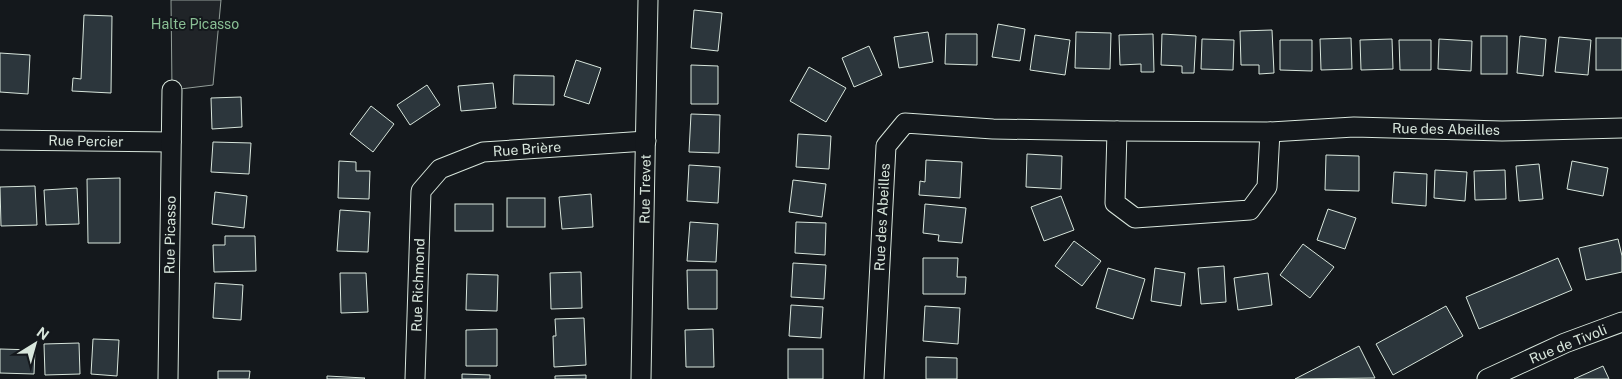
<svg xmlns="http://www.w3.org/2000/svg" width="1622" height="379" viewBox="0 0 1622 379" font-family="'Public Sans',sans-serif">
	<rect width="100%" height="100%" fill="#14181c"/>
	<path fill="#202428" stroke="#939e99" d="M171 0H221L213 85 172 90Z"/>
	<g fill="#2c363c" stroke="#d8e6dc">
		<path d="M694 10 722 13 718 51 691 48Z"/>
		<path d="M84 15 112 16 111 93 72 91 73 78 81 79Z"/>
		<path d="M998 24 1025 29 1020 61 992 57Z"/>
		<path d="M1272 30 1274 73 1259 74V65H1241L1240 31Z"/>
		<path d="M928 32 933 62 899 68 894 37Z"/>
		<path d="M1076 32 1111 33 1110 69 1075 68Z"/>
		<path d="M946 34H977V65L945 64Z"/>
		<path d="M1153 34 1154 72H1141V64L1120 65 1119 35Z"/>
		<path d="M1162 34 1196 36 1194 73H1182V66L1161 65Z"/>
		<path d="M1035 35 1070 40 1065 75 1030 70Z"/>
		<rect x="1481" y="36" width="26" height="38"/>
		<path d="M1520 36 1546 39 1543 76 1517 73Z"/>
		<path d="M1559 37 1591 40 1588 75 1555 72Z"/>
		<path d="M1351 38 1352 69 1321 70 1320 39Z"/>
		<rect x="1596" y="38" width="26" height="32"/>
		<path d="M1202 39 1234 40 1233 70 1201 69Z"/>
		<path d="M1392 39 1393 69 1361 70 1360 40Z"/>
		<path d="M1439 39 1472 41 1471 71 1438 69Z"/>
		<path d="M1280 40H1312V71L1280 70Z"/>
		<path d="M1399 40H1431V70H1400Z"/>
		<path d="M869 46 882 75 854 87 842 58Z"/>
		<path d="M0 53 30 55 28 94 0 92Z"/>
		<path d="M576 60 601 68 589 104 564 96Z"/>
		<path d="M691 65 718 66V104H691Z"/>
		<path d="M809 67 846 88 826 122 790 101Z"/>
		<path d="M514 75 554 76V105L513 104Z"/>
		<path d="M493 83 496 108 461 111 458 86Z"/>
		<path d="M427 85 440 105 410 125 397 105Z"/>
		<path d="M241 97 242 127 212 129 211 98Z"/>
		<path d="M371 106 394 124 373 152 350 134Z"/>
		<path d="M691 114 720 115 719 153 689 152Z"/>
		<path d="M798 134 831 136 829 169 796 167Z"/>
		<path d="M213 142 251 143 249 174 211 172Z"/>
		<path d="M1027 154 1062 156 1061 189 1026 187Z"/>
		<path d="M1326 155 1359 156V191L1325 190Z"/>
		<path d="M926 160 962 162 960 198 919 195 920 181 925 182Z"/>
		<path d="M339 161 356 162V171H370L369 199 338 198Z"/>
		<path d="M1572 161 1608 168 1603 196 1567 189Z"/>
		<path d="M1539 164 1543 199 1519 201 1516 166Z"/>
		<path d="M689 165 720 167 718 203 687 201Z"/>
		<path d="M1435 170 1467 172 1465 201 1434 198Z"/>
		<path d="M1505 170 1506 199 1475 200 1474 171Z"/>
		<path d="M1394 172 1427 174 1426 206 1392 203Z"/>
		<path d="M120 178V243H88L87 179Z"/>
		<path d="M793 180 826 184 822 217 789 212Z"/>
		<path d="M35 186 37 225 1 226 0 187Z"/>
		<path d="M77 188 79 224 46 225 44 190Z"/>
		<path d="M215 192 247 196 244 228 212 224Z"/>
		<path d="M591 194 593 227 562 229 559 197Z"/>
		<path d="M1061 196 1074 230 1044 241 1031 207Z"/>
		<rect x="507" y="198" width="38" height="29"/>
		<rect x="455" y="204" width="38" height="27"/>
		<path d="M925 204 966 208 962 243 938 241 939 235 923 233Z"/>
		<path d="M1328 209 1356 218 1345 249 1317 240Z"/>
		<path d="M340 210 370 212 368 252 337 251Z"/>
		<path d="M690 222 718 224 716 262 687 261Z"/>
		<path d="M796 222 826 223 825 255 795 253Z"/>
		<path d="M225 236H255L256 271 214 272 213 245H225Z"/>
		<path d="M1618 239 1622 256V272L1586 280 1579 248Z"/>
		<path d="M1074 241 1101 261 1082 286 1055 266Z"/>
		<path d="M1303 244 1334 267 1310 298 1280 275Z"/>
		<path d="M923 258H958L957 277H966L965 294H923Z"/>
		<path d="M1558 258 1572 290 1479 329 1466 297Z"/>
		<path d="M793 263 826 265 824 299 791 297Z"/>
		<path d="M1224 266 1226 302 1201 304 1198 268Z"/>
		<path d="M1108 268 1145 279 1133 319 1096 308Z"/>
		<path d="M1155 268 1185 273 1181 306 1151 301Z"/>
		<path d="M687 270H717V309H688Z"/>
		<path d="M581 272 582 308 551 309 550 273Z"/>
		<path d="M340 273H366L368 312 341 313Z"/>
		<path d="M1268 273 1272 305 1238 310 1234 278Z"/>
		<path d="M467 274 498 275 497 311 466 310Z"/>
		<path d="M215 283 243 285 241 320 213 318Z"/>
		<path d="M791 305 823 307 821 338 789 336Z"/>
		<path d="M925 306 960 308 958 344 923 341Z"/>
		<path d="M1446 306 1463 336 1393 375 1376 344Z"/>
		<path d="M584 318 586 365 554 367 553 336H556L555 319Z"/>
		<path d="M497 329V366H466V330Z"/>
		<path d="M713 329 714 367H686L685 330Z"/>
		<path d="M93 339 119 340 117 376 91 374Z"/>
		<path d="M79 343 80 374 45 375 44 344Z"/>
		<path d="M1359 346 1375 378 1295 379Z"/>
		<path d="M0 349 35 350 34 374 0 373Z"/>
		<rect x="788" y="349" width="35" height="30"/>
		<path d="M926 357 957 358V379H926Z"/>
		<path d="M1603 366 1609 379H1574Z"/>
		<path d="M218 371H250L249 379H218Z"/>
		<path d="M462 374 490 375V379H462Z"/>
		<path d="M586 375V379H555V376Z"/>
		<path d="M327 376 365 378 364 379H327Z"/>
	</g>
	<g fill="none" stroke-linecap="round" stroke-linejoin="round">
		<defs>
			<g id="minor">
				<path d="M1117 131 1115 203 1135 218 1250 210 1267 187 1270 132"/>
				<path d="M0 140 171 142"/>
				<path d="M168 379 172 90"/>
				<path d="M415 379 421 191 440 169 483 152 646 141"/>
				<path d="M641 379 648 0"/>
				<path d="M874 379 886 146 905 123 993 129 1117 131 1270 132 1354 127 1502 131 1622 128"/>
				<path d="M1487 379 1565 343 1622 322"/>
			</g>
		</defs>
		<use href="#minor" stroke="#d8e6dc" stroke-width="21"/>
		<use href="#minor" stroke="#14181c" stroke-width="19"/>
	</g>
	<g text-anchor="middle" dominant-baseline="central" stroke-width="4" stroke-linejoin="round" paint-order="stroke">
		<g font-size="14" fill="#8ac095" stroke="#14181c">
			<text x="195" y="24">Halte Picasso</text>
		</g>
		<g font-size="14" fill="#d8e6dc" stroke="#14181c">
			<text transform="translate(1446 129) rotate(1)">Rue des Abeilles</text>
			<text transform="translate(86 141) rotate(1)">Rue Percier</text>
			<text transform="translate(527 149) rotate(-4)">Rue Brière</text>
			<text transform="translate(645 189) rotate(-89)">Rue Trevet</text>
			<text transform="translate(882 217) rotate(-87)">Rue des Abeilles</text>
			<text transform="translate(170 235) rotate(-89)">Rue Picasso</text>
			<text transform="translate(418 285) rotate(-88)">Rue Richmond</text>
			<text transform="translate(1568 344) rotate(-22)">Rue de Tivoli</text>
		</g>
	</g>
	<g transform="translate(35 344) rotate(37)" stroke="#14181c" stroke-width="4" paint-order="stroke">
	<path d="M0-4L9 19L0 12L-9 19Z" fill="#d8e6dc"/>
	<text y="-8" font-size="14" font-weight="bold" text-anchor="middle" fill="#d8e6dc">N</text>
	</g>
</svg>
